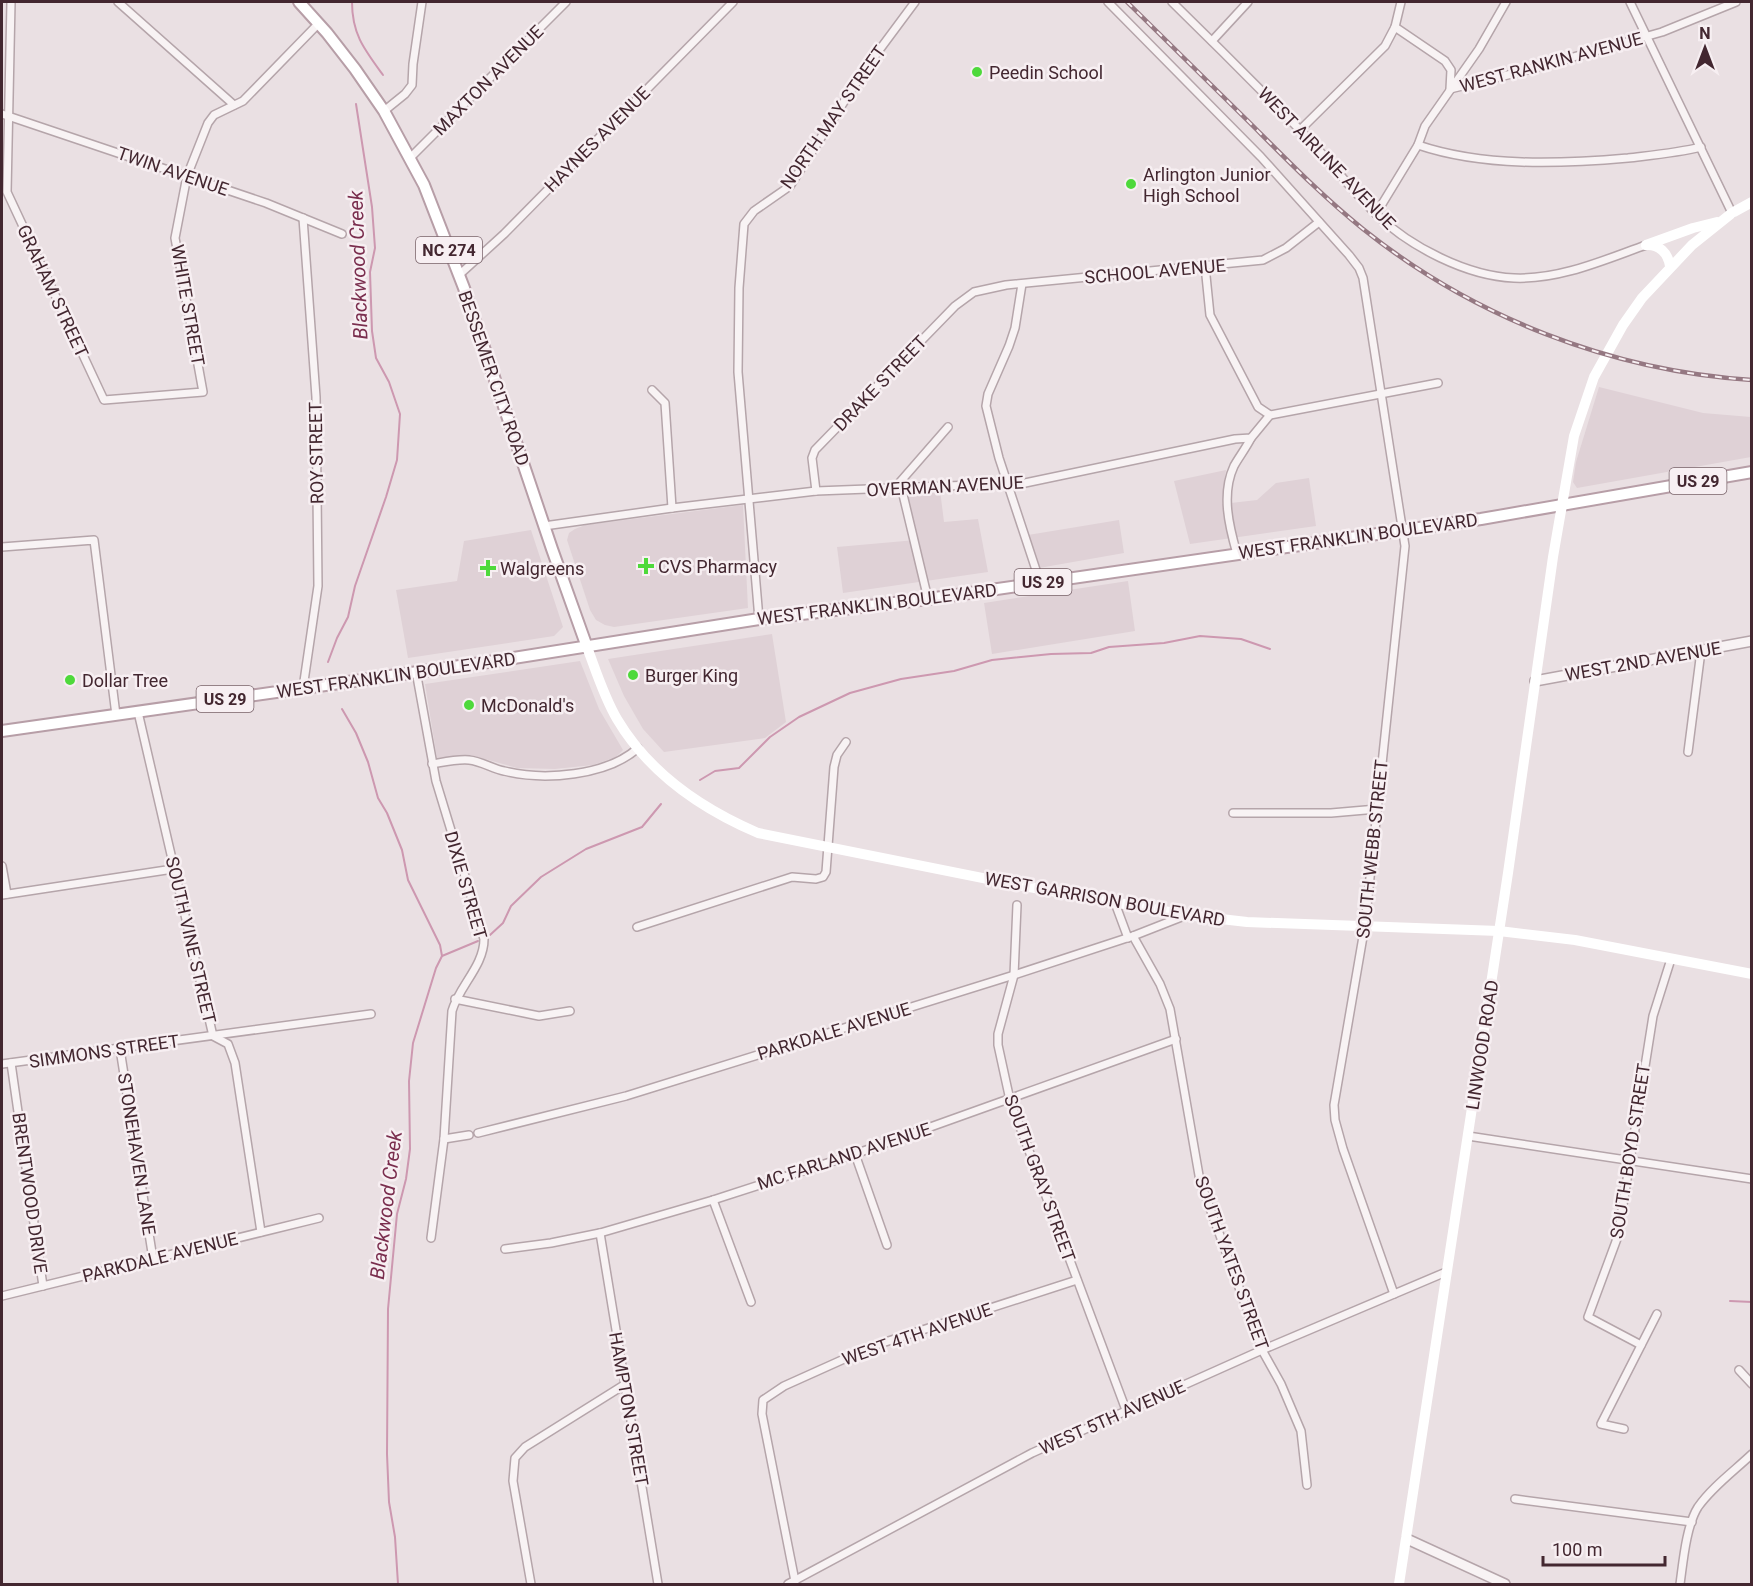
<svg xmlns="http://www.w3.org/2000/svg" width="1753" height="1586" viewBox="0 0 1753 1586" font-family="Roboto,sans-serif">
	<rect width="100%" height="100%" fill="#eae0e3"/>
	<g fill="#dfd1d6">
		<path d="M1599 387 1703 413 1751 417V457L1577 488 1573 482 1576 462Z"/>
		<path d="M1226 470 1222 504 1257 500 1276 483 1309 478 1316 526 1190 544 1174 481Z"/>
		<path d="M940 490 944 522 978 519 988 572 843 593 837 547 916 540 906 493Z"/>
		<path d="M743 505 748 608 614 627 605 625 596 620 590 610 567 540 569 533 575 529 585 525Z"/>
		<path d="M1119 520 1124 553 1039 568 1028 535Z"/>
		<path d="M531 530 563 627 554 636 408 658 396 590 457 581 464 541Z"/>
		<path d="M1128 581 1135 631 992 654 984 603Z"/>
		<path d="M772 634 786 722 765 738 664 752 643 729 624 696 608 659Z"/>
		<path d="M580 661 599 709 623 750 616 757 593 765 555 769 517 768 471 755 437 758 425 684Z"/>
	</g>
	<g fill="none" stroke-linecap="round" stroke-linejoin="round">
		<g stroke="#cd98b0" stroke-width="2">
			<path d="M352 2C352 34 364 49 383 75"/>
			<path d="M328 662 337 638 348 617 355 586 386 497 397 460 400 414 389 382 376 358 372 331 370 272 375 248 372 207 356 104"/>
			<path d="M342 709 356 733 368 762 378 798 387 813 402 850 408 880 440 945 442 956 436 968 413 1043 409 1081 410 1149 406 1179 397 1214 388 1309 387 1454 389 1502 395 1537 398 1584"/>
			<path d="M700 780 715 771 739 768 770 737 799 717 850 693 901 679 954 671 992 660 1051 654 1091 653 1109 647 1164 643 1200 636 1241 639 1270 649"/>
			<path d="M490 935 503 923 511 906 541 877 586 849 642 827 661 804"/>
			<path d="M442 956 478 941"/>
			<path d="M1730 1301 1752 1302"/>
		</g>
		<defs>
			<g id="minor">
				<path d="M11 2 7 192 104 400 203 392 175 238 187 176 208 123 214 115 243 101 319 23"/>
				<path d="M118 2 234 105"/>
				<path d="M1108 2 1261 157 1349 255 1359 268 1363 278 1405 546 1365 925 1334 1105 1335 1120 1343 1149 1394 1294"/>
				<path d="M1172 2C1215 44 1258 87 1300 130 1327 157 1349 188 1376 214 1410 247 1467 276 1514 278 1559 280 1604 260 1646 245"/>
				<path d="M1630 2 1732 213"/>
				<path d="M1395 27 1445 61 1451 70 1450 89 1520 72 1662 32 1736 2"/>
				<path d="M1212 41 1248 2"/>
				<path d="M384 111 405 94 412 85 413 64 422 2"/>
				<path d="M2 114 266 203 342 234"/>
				<path d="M1300 130 1385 46 1395 27 1401 2"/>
				<path d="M1418 145C1483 167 1560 164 1628 158 1653 155 1677 153 1701 147"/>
				<path d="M410 158 566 2"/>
				<path d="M1376 214 1418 145 1425 126 1479 49 1506 2"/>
				<path d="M303 218 316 397 318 586 303 688"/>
				<path d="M1205 266 1210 315 1258 407 1270 415"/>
				<path d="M459 275 504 234 733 2"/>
				<path d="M1022 284 1015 328 1009 346 988 394 986 406 999 458 1040 582"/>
				<path d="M652 390 665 403 672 508"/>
				<path d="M816 491 812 458 815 450 955 306 974 292 1006 285 1263 260 1286 248 1319 222"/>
				<path d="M544 526 672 508 816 491 1025 483 1235 439 1251 438 1270 415 1438 383"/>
				<path d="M2 547 94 540 116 715"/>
				<path d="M1237 554C1229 526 1221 494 1234 466 1239 457 1246 448 1251 438"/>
				<path d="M928 599 900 482 948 427"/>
				<path d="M759 619 738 372 739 288 744 224 754 211 790 186 863 72 915 2"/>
				<path d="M416 671 436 781 484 939C484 966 459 986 452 1011L444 1139 431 1238"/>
				<path d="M138 712 213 1036 228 1044 235 1063 261 1232"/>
				<path d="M1688 752 1701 651"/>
				<path d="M432 764C444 762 457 759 469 760 481 761 493 769 504 771 544 781 607 776 638 748"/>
				<path d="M1233 813H1331L1377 809"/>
				<path d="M2 866 7 894"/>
				<path d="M2 895 173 869"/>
				<path d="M1115 903 1128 938"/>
				<path d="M1017 905 1014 975 998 1034V1045L1010 1100 1126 1410"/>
				<path d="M637 927 792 877 816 879 823 877 826 872 834 767 837 755 846 742"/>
				<path d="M1133 936 1160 984 1170 1009 1200 1181 1262 1350 1281 1384 1301 1431 1307 1485"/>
				<path d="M455 999 539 1016 570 1011"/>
				<path d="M120 1049 153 1259"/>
				<path d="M11 1063 43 1286"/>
				<path d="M2 1064 371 1014"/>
				<path d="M478 1133 626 1096 1014 975 1133 936 1184 916"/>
				<path d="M1468 1136 1752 1179"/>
				<path d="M444 1139 469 1135"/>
				<path d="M855 1154 887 1245"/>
				<path d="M713 1200 751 1302"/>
				<path d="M600 1233 658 1584"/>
				<path d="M505 1249 551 1243 600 1233 713 1200 855 1154 1176 1039"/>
				<path d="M2 1296 319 1218"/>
				<path d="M1641 1345 1588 1317 1618 1236 1653 1016 1671 959"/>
				<path d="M1739 1370 1752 1384"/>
				<path d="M1624 1429 1601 1424 1657 1314"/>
				<path d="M1515 1499 1692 1522"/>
				<path d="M795 1581 762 1414 763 1400 784 1386 873 1346 1077 1280"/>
				<path d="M531 1584 513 1481 515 1458 525 1447 624 1385"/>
				<path d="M788 1584 1032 1453 1262 1350 1446 1272"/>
				<path d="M1680 1584C1683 1563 1686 1526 1698 1507 1712 1487 1734 1471 1752 1454"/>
			</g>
			<g id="tertiary">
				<path d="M1535 681 1752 641"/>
				<path d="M1407 1539 1505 1584"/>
			</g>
			<g id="primary">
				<path d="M299 2 327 33 355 69 384 111 424 185 464 288 552 549 587 647"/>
				<path d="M2 731 495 661 759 619 928 599 1481 519 1752 472"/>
			</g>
		</defs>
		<use href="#minor" stroke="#b5a5aa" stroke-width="10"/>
		<use href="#tertiary" stroke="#b5a5aa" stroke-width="12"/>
		<use href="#primary" stroke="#b79ea7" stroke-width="14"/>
		<use href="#minor" stroke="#f8f3f4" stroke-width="7"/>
		<use href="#tertiary" stroke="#f8f3f4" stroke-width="9"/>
		<g stroke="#fff" stroke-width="10">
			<path d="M1646 245 1693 228 1717 222"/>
			<path d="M1646 245C1659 244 1668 253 1670 266"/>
			<path d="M587 647C596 671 604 697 617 719 649 773 702 809 758 833L1018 885 1186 915 1247 922 1499 931 1575 940 1752 974"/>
			<path d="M1399 1584 1508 873 1553 557 1574 436 1594 377 1623 325 1642 298 1692 245 1732 213 1752 202"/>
		</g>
		<use href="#primary" stroke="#fff" stroke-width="10"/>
		<defs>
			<path id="rail" d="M1127 2C1168 42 1209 83 1250 123 1287 160 1323 197 1363 229 1473 317 1611 371 1752 380"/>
		</defs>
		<use href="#rail" stroke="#957882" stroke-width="4.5"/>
		<use href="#rail" stroke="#f7eff2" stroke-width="2" stroke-dasharray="7" stroke-linecap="butt"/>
	</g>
	<g fill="#4ed93b" stroke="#f7eff2" stroke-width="2">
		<circle cx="977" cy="72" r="6"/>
		<circle cx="1131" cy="184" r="6"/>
		<path d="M643 557h6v6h6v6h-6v6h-6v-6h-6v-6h6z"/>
		<path d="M485 559h6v6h6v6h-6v6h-6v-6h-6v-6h6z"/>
		<circle cx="633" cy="675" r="6"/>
		<circle cx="70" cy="680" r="6"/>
		<circle cx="469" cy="705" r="6"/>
	</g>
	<g text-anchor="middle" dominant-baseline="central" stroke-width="5" stroke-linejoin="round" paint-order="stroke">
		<g fill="#f7eff2" stroke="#79636a" stroke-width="1.5">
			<rect x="416" y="237" width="66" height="26" rx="4.5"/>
			<rect x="1669.5" y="468" width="57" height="26" rx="4.5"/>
			<rect x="1014.5" y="569" width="57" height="26" rx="4.5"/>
			<rect x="196.5" y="686" width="57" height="26" rx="4.5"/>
		</g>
		<g font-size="16" font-weight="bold" fill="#432730">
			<text x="449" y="250">NC 274</text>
			<text x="1698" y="481">US 29</text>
			<text x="1043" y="582">US 29</text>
			<text x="225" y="699">US 29</text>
		</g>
		<g font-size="18" fill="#432730" stroke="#f7eff2">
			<text transform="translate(1551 62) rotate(-15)">WEST RANKIN AVENUE</text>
			<text transform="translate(488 80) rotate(-45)">MAXTON AVENUE</text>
			<text transform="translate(833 117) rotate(-55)">NORTH MAY STREET</text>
			<text transform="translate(597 139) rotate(-45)">HAYNES AVENUE</text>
			<text transform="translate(1327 158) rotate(46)">WEST AIRLINE AVENUE</text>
			<text transform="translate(173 171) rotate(19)">TWIN AVENUE</text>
			<text transform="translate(1155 271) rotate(-5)">SCHOOL AVENUE</text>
			<text transform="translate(53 291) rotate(65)">GRAHAM STREET</text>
			<text transform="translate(188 305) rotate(80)">WHITE STREET</text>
			<text transform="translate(494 378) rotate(71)">BESSEMER CITY ROAD</text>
			<text transform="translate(880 383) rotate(-46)">DRAKE STREET</text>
			<text transform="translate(316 453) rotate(-91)">ROY STREET</text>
			<text transform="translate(945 486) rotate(-3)">OVERMAN AVENUE</text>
			<text transform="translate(1358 536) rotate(-8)">WEST FRANKLIN BOULEVARD</text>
			<text transform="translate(877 604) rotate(-7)">WEST FRANKLIN BOULEVARD</text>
			<text transform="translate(1643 661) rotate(-10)">WEST 2ND AVENUE</text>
			<text transform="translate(396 675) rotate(-8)">WEST FRANKLIN BOULEVARD</text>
			<text transform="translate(1372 849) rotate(-84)">SOUTH WEBB STREET</text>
			<text transform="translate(466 885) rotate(74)">DIXIE STREET</text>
			<text transform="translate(1105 899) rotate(10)">WEST GARRISON BOULEVARD</text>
			<text transform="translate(191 940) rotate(77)">SOUTH VINE STREET</text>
			<text transform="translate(834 1031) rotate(-17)">PARKDALE AVENUE</text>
			<text transform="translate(1482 1045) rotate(-81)">LINWOOD ROAD</text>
			<text transform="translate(104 1051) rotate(-8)">SIMMONS STREET</text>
			<text transform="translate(1630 1151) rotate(-81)">SOUTH BOYD STREET</text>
			<text transform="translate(137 1154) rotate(81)">STONEHAVEN LANE</text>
			<text transform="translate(844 1156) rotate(-18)">MC FARLAND AVENUE</text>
			<text transform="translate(1040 1178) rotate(70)">SOUTH GRAY STREET</text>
			<text transform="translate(30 1193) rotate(82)">BRENTWOOD DRIVE</text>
			<text transform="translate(160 1257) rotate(-14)">PARKDALE AVENUE</text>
			<text transform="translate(1232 1263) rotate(70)">SOUTH YATES STREET</text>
			<text transform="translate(917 1334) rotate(-19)">WEST 4TH AVENUE</text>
			<text transform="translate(629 1409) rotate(80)">HAMPTON STREET</text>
			<text transform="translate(1112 1417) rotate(-24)">WEST 5TH AVENUE</text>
		</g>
		<g font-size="18" fill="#432730" stroke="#f7eff2" text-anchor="start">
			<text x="989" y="72">Peedin School</text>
			<text x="1143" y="174">Arlington Junior<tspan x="1143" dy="21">High School</tspan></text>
			<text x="658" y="566">CVS Pharmacy</text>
			<text x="500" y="568">Walgreens</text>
			<text x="645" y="675">Burger King</text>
			<text x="82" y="680">Dollar Tree</text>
			<text x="481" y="705">McDonald's</text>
		</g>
		<g font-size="20" font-style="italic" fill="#7a2e4e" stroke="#f7eff2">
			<text transform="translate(358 265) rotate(-92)">Blackwood Creek</text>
			<text transform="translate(386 1205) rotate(-83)">Blackwood Creek</text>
		</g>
	</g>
	<rect width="1753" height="1586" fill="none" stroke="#432730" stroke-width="6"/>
	<g transform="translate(1705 48)" stroke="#f7eff2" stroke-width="4.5" paint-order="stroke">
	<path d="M0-4.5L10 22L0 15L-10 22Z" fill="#432730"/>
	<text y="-9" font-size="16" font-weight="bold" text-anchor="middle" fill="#432730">N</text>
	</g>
	<path d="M1543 1556v9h122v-9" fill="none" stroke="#432730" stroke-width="3"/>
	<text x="1552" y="1556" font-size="18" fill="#432730" stroke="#f7eff2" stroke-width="4.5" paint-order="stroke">100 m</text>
</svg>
